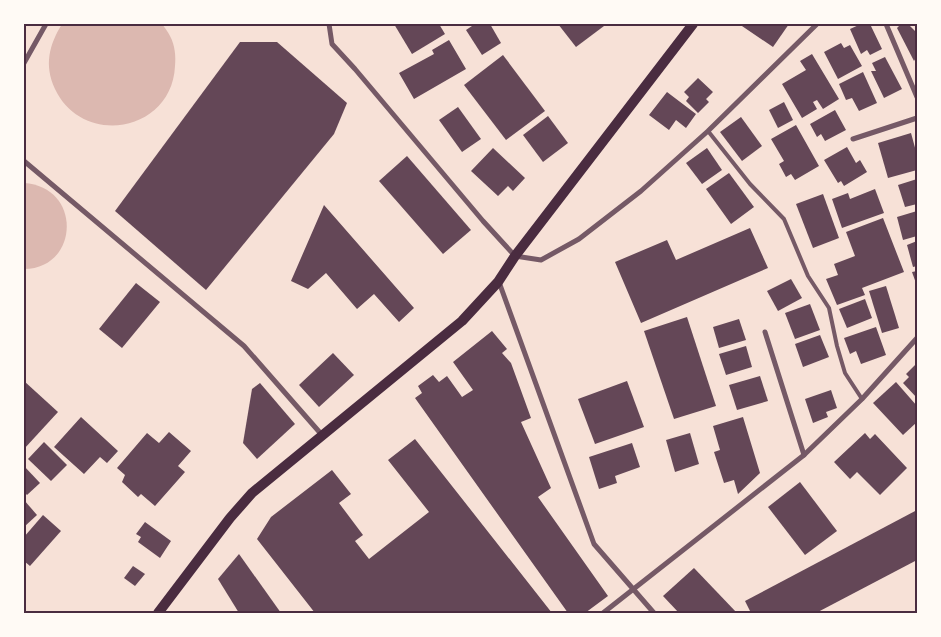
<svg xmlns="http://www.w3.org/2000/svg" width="941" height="637" viewBox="0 0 941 637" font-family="'Space Grotesk',sans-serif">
	<rect width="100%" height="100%" fill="#f7e1d7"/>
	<g fill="#dcb8b0">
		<path d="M62 24H162C165 28 168 32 170 36 175 45 176 57 175 66 172 132 83 148 55 89 44 65 49 45 62 24Z"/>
		<path d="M24 183C83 187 79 269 24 269Z"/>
	</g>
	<g fill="#644757">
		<path d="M394 24H439L445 34 412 54Z"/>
		<path d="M475 24H490L501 43 482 55 466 30Z"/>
		<path d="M558 24H602L604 26 576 47Z"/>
		<path d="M739 24H789L773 47Z"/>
		<path d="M861 24H870L882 49 870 55 867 50 861 54 850 29Z"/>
		<path d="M901 24H908L917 33V56L914 61 897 28Z"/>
		<path d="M449 40 466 69 414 99 399 73 434 54 432 50Z"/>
		<path d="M240 42H277L347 103 334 134 206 290 115 211Z"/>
		<path d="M841 43 844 48 850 45 862 66 838 79 824 52Z"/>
		<path d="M812 54 839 99 823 109 817 100 813 102 817 109 802 118 782 84 806 70 800 61Z"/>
		<path d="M503 55 545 111 506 140 464 85Z"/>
		<path d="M885 57 902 89 884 98 871 71H876L872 63Z"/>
		<path d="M863 72 877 103 859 111 852 98 846 100 839 84Z"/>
		<path d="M698 78 713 92 706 99 709 102 698 113 686 101 689 97 684 92Z"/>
		<path d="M667 92 696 114 686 128 676 120 669 130 649 115Z"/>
		<path d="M784 102 793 120 778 128 769 110Z"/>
		<path d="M458 107 481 139 462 152 439 120Z"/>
		<path d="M835 110 846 130 825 141 821 134 817 137 810 124Z"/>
		<path d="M548 116 568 143 543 162 523 135Z"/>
		<path d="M741 117 762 146 742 161 720 132Z"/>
		<path d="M796 125 819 166 795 180 791 174 786 177 779 164 784 161 771 139Z"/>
		<path d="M911 133 917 155V170L888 178 878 143Z"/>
		<path d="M847 147 856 163 860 160 867 172 844 186 841 181 838 183 824 160Z"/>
		<path d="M493 148 525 178 513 191 508 186 498 196 471 171Z"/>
		<path d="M707 148 722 170 702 184 686 163Z"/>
		<path d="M407 156 471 230 443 254 379 181Z"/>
		<path d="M729 173 754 207 731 224 706 189Z"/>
		<path d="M917 179V204L905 207 898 185Z"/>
		<path d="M875 189 884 213 842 228 832 199 848 193 850 199Z"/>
		<path d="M823 194 839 238 813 248 796 204Z"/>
		<path d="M324 205 414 308 399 322 374 294 357 309 326 273 308 289 291 281Z"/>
		<path d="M917 211V236L903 240 897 217Z"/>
		<path d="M883 218 904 272 862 288 865 295 837 305 826 279 838 275 834 264 855 256 846 232Z"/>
		<path d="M750 228 768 268 641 323 615 262 667 240 676 260Z"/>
		<path d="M917 241V266L913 267 907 245Z"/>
		<path d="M917 271V286L912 272Z"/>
		<path d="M791 279 802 298 778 311 767 291Z"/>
		<path d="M136 283 160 302 122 348 99 329Z"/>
		<path d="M886 286 899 328 882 333 869 291Z"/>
		<path d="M865 299 872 318 847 328 839 309Z"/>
		<path d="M810 304 820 330 795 339 785 313Z"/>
		<path d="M687 317 716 406 674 419 644 331Z"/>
		<path d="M739 319 746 340 719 348 713 327Z"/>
		<path d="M876 327 886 355 861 364 856 351 850 354 844 338Z"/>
		<path d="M492 331 507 349 502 353 511 363 531 418 521 422 551 488 538 497 608 596 585 613H568L415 398 422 393 418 386 433 375 439 382 447 376 462 397 473 390 453 362Z"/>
		<path d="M820 335 829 357 803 367 795 344Z"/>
		<path d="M746 346 752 367 726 375 719 354Z"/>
		<path d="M333 353 354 375 319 407 299 385Z"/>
		<path d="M917 363V398L903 383 909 377 906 374Z"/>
		<path d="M760 376 768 401 737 410 729 385Z"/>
		<path d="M24 381 58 412 24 449Z"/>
		<path d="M627 381 644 427 595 444 578 399Z"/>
		<path d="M896 382 917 406V422L903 435 873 403Z"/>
		<path d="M260 383 295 424 257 459 243 443 252 389Z"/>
		<path d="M831 390 837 408 826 412 828 417 813 423 805 399Z"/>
		<path d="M81 417 118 451 107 463 100 457 84 474 54 447Z"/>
		<path d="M743 417 760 473 738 494 734 480 724 483 714 452 720 450 713 426Z"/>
		<path d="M169 432 191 451 178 466 185 472 155 506 141 494 138 497 122 482 125 475 117 468 147 433 159 443Z"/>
		<path d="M690 433 699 464 675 472 666 440Z"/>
		<path d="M865 433 870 439 875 434 907 468 880 495 857 472 850 479 834 462Z"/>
		<path d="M415 439 552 613H315L257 539 271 517 332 470 351 494 339 503 363 535 355 541 369 559 429 512 388 460Z"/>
		<path d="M44 442 67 465 51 481 28 459Z"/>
		<path d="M632 443 640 467 615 476 617 483 599 489 589 457Z"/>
		<path d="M24 466 40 483 27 495 24 492Z"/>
		<path d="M800 482 837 531 805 555 768 507Z"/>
		<path d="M24 500 37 515 24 527Z"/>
		<path d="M917 510V560L816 613H751L745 601Z"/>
		<path d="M43 515 61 531 30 566 24 561V537Z"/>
		<path d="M145 522 171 541 160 558 138 542 141 537 136 534Z"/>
		<path d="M239 554 281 613H239L218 579Z"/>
		<path d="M133 566 145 574 135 586 124 578Z"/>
		<path d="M694 568 737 613H679L663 596Z"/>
	</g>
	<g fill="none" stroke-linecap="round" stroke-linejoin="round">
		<path stroke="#755966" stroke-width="4" d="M708 131 750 184 784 219 808 276 829 308 837 346 845 373 862 399"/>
		<g stroke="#755966" stroke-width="5">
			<path d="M329 24 332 44 355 69 483 221 515 256 541 260 579 239 641 191 708 131 817 24"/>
			<path d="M886 24 917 97"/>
			<path d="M24 63 46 24"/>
			<path d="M853 139 917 118"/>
			<path d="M24 161 244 346 322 435"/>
			<path d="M499 282 594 544 654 613"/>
			<path d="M765 332 804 455"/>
			<path d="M603 613 804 455 862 399 917 338"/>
		</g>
		<path stroke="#4a2c40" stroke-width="10" d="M158 613 230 518 252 493 462 321 498 282 515 256 693 24"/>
	</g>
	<rect width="941" height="637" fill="none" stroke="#fffaf5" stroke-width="50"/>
	<rect x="25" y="25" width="891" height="587" fill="none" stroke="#4a2c40" stroke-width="2"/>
</svg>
